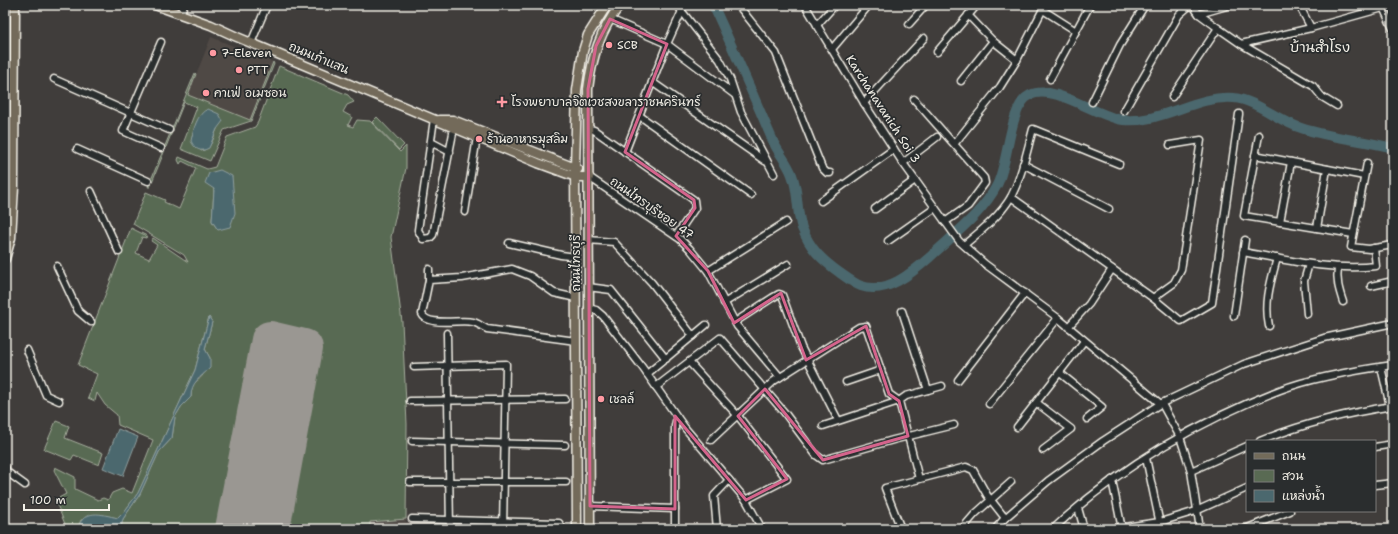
<svg xmlns="http://www.w3.org/2000/svg" width="1398" height="534" viewBox="0 0 1398 534" font-family="'Shantell Sans','Playpen Sans Thai',sans-serif">
	<rect width="100%" height="100%" fill="#403d3b"/>
	<filter id="ink" filterUnits="userSpaceOnUse"><feTurbulence type="fractalNoise" baseFrequency=".025" numOctaves="2"/><feDisplacementMap in="SourceGraphic" scale="8" xChannelSelector="R" yChannelSelector="G"/><feConvolveMatrix kernelMatrix="1 2 1 2 8 2 1 2 1" color-interpolation-filters="sRGB"/></filter>
	<g filter="url(#ink)">
		<g fill="#4f4844">
			<path d="M211 37 273 62 250 120 188 95Z"/>
			<path d="M264 283 407 424 406 522 446 524V529H219Z"/>
		</g>
		<g fill="#596a53" stroke="#a6ae9e" fill-rule="evenodd">
			<path d="M273 62 274 64 251 121 224 130 210 161 181 149 197 107 184 102 150 187H148L195 73 196 74 188 95 250 120ZM197 121 217 129C213 138 212 149 201 151L195 127Z"/>
			<path d="M279 66 348 95 354 102 347 105 343 112 352 117 348 125 353 127 357 120 370 121 400 152 406 146V168L391 237 402 322 407 424 406 519 370 522V529H277L310 346 267 336 230 529H120L123 519 140 494 159 452 172 438 175 417 181 407 191 397C191 379 198 384 204 373 207 369 208 363 210 358L205 349 212 322 209 317 195 370 188 385 138 493 124 512 118 518 103 515 81 520 77 529H64L65 524 55 500 66 494 54 470 55 467 75 477V489L98 500 103 498 108 500 112 493 122 489 132 493 153 440 118 425 117 415 105 405 97 393 95 401 88 398 97 374 78 365 131 228 147 236 146 238 142 237 136 253 149 259 157 245 151 241 153 238 188 262 184 255 133 224 146 192 165 200 164 202 179 209 196 168 182 161 180 164 178 160 179 157 207 169 215 167 227 137 255 127 258 122ZM214 189 218 230 212 221Z"/>
			<path d="M377 117 404 145 399 150 372 122Z"/>
			<path d="M56 421 69 426 65 438 103 453 99 465 74 455 71 460 44 449Z"/>
		</g>
		<g fill="#4b686e" stroke="#8f9f9f">
			<path d="M208 109 219 114 223 121 217 129 209 148C200 153 195 149 191 141 193 131 197 113 208 109Z"/>
			<path d="M220 170 232 176 235 213 230 227 218 230 212 221 214 189 205 183 209 173Z"/>
			<path d="M209 317 212 322 205 349 210 358V368C200 378 191 382 191 397L181 407 175 417 172 438 159 452 140 494 123 519 121 528 77 529C85 508 100 514 118 518L124 512 138 493 188 385 195 370Z"/>
			<path d="M118 429 138 437 123 476 103 468Z"/>
		</g>
		<g fill="none" stroke-linecap="round" stroke-linejoin="round">
			<path stroke="#4b686e" stroke-width="10" d="M713 5C734 50 753 95 773 141 778 153 788 163 792 175 799 192 796 211 802 228 810 249 822 260 840 273 846 277 853 283 861 286 886 295 912 273 930 257 953 235 982 214 997 185 1009 162 1009 105 1030 95 1054 83 1097 117 1123 120 1161 124 1195 95 1234 98 1256 100 1278 121 1301 128 1331 138 1363 140 1393 148"/>
			<path stroke="#9a9792" stroke-width="38" d="M234 529 270 340 304 348 271 529"/>
			<defs>
				<g id="minor">
					<path d="M677 5 720 60 730 79 741 112 774 174"/>
					<path d="M738 5 776 53 822 168 827 173H830"/>
					<path d="M805 5 864 103 903 163 959 241 985 264 1058 318 1163 406 1180 437 1191 471 1200 529"/>
					<path d="M1196 5V10L1199 14 1218 28 1241 44 1313 86 1322 97 1337 106"/>
					<path d="M1299 5 1311 28"/>
					<path d="M1382 5 1393 29"/>
					<path d="M1043 10 1076 31"/>
					<path d="M180 14 184 5"/>
					<path d="M1199 14 1230 5"/>
					<path d="M968 15 993 41 1017 60"/>
					<path d="M610 19 667 44 735 95"/>
					<path d="M909 24 926 5"/>
					<path d="M817 25 835 5"/>
					<path d="M161 42 123 131 161 148"/>
					<path d="M251 43 267 5"/>
					<path d="M1241 44 1311 28 1383 8"/>
					<path d="M832 49 869 5"/>
					<path d="M937 52 977 5"/>
					<path d="M54 79 169 130"/>
					<path d="M1050 79 1090 5"/>
					<path d="M961 81 993 41"/>
					<path d="M652 82 765 161"/>
					<path d="M1172 97 1218 28"/>
					<path d="M914 99 984 178 985 183 968 206 945 222"/>
					<path d="M1092 102 1120 45 1145 5"/>
					<path d="M864 103 924 38"/>
					<path d="M1124 111 1179 15 1188 7 1196 5"/>
					<path d="M640 116 751 195"/>
					<path d="M434 119 418 230 423 239 430 238 433 235 454 128"/>
					<path d="M588 128 594 130 694 200 695 208 676 236"/>
					<path d="M1259 135 1244 216 1353 234"/>
					<path d="M431 142 450 152"/>
					<path d="M955 143 1000 87 1017 60 1045 5"/>
					<path d="M77 149 148 181"/>
					<path d="M625 152 667 44 682 11"/>
					<path d="M1255 155 1364 176"/>
					<path d="M903 163 937 137"/>
					<path d="M1367 163 1351 247 1369 249 1393 245"/>
					<path d="M1023 164 1109 209"/>
					<path d="M589 177 680 239 690 249 708 271 737 326 780 377"/>
					<path d="M91 191 119 252"/>
					<path d="M1011 197 1153 298 1181 321 1212 303 1239 114"/>
					<path d="M821 201 894 149"/>
					<path d="M875 209 915 180"/>
					<path d="M465 212 477 137"/>
					<path d="M1280 222 1291 162"/>
					<path d="M1317 228 1327 169"/>
					<path d="M588 240 614 242 652 283 693 336"/>
					<path d="M888 241 935 208"/>
					<path d="M509 243 561 255 576 257"/>
					<path d="M964 245C981 231 1000 216 1011 197 1022 176 1027 151 1033 129L1119 164"/>
					<path d="M1243 252C1287 260 1330 271 1376 266L1374 248"/>
					<path d="M57 266 78 311 91 322"/>
					<path d="M1338 268C1336 280 1339 290 1343 302"/>
					<path d="M708 271 786 222"/>
					<path d="M429 280V269"/>
					<path d="M1371 286 1393 281"/>
					<path d="M588 287 611 290 666 359"/>
					<path d="M576 298 554 293 530 276 512 269 462 278 429 280 422 314C427 327 461 319 473 322 478 323 482 327 487 329L576 341"/>
					<path d="M1153 298 1174 283 1181 270 1201 140 1170 145"/>
					<path d="M724 303 788 264"/>
					<path d="M588 308 596 310 603 316 642 367 685 428 746 500 762 529"/>
					<path d="M902 311 928 390"/>
					<path d="M1307 314 1304 281 1309 264"/>
					<path d="M1234 316 1245 240"/>
					<path d="M735 322 772 298 779 294 782 295 801 347 838 420"/>
					<path d="M1269 326C1264 302 1271 281 1277 258"/>
					<path d="M1068 327 1089 304 1112 269"/>
					<path d="M447 333 450 529"/>
					<path d="M27 350 46 395 59 401"/>
					<path d="M689 362 738 416 787 479 746 500"/>
					<path d="M414 367 506 364 503 529"/>
					<path d="M1381 367 1390 406"/>
					<path d="M1060 373 1102 407 1087 419"/>
					<path d="M647 374 706 325"/>
					<path d="M958 380 1025 293"/>
					<path d="M846 382 881 370"/>
					<path d="M656 387 720 338 784 412 816 455 823 460 893 440 954 425"/>
					<path d="M410 401 565 399"/>
					<path d="M1037 403 1071 429 1043 450"/>
					<path d="M989 404 1058 318"/>
					<path d="M1017 427 1084 341"/>
					<path d="M711 440 774 381 859 327 866 326 889 394 899 401 823 426"/>
					<path d="M412 441 565 445"/>
					<path d="M1260 441C1305 423 1345 413 1393 406"/>
					<path d="M1375 447 1393 444"/>
					<path d="M1146 458 1161 529"/>
					<path d="M5 467 7 472 25 485"/>
					<path d="M1191 471 1247 446"/>
					<path d="M919 479 899 401 906 396 942 386"/>
					<path d="M1112 480 1122 529"/>
					<path d="M410 482H566"/>
					<path d="M1375 485 1393 483"/>
					<path d="M590 506 675 509"/>
					<path d="M1078 508 1084 529"/>
					<path d="M412 519 559 523 563 529"/>
					<path d="M675 529V426L677 417"/>
					<path d="M717 529 714 496 729 480"/>
					<path d="M901 529 885 488 966 467 973 470 987 495 1005 518"/>
					<path d="M962 529 975 514 1011 482"/>
					<path d="M995 529 1005 518 1048 481 1103 441 1160 404 1244 364 1324 338 1393 323"/>
					<path d="M1053 529C1118 468 1197 422 1280 390 1314 377 1357 370 1393 365"/>
					<path d="M1111 529 1160 522 1196 511 1247 488"/>
					<path d="M1245 529 1290 511"/>
				</g>
				<g id="major">
					<path d="M155 5 211 25 237 37 538 163 576 177H589"/>
					<path d="M439 120H453L578 169"/>
					<path d="M5 259 11 238 14 187 15 5"/>
					<path d="M577 529 575 167 577 90 583 51 588 35 607 5"/>
					<path d="M590 529 588 89C592 57 600 31 620 5"/>
				</g>
			</defs>
			<use href="#minor" stroke="#f4f1e8" stroke-width="9"/>
			<use href="#major" stroke="#f4f1e8" stroke-width="11"/>
			<use href="#minor" stroke="#2a2d2e" stroke-width="6"/>
			<use href="#major" stroke="#736b5a" stroke-width="8"/>
		</g>
	</g>
	<path fill="none" stroke="#d4648c" stroke-width="3" stroke-linejoin="round" d="M610 19 667 44 625 152 694 200 695 208 676 236 708 271 734 323 781 293 806 360 866 326 889 394 899 401 908 436 823 460 765 389 738 416 787 479 746 500 675 416V509L590 506 588 89 596 46Z"/>
	<g fill="#ff9aa2" stroke="#2a2d2e" stroke-width="1.5">
		<circle cx="609" cy="45" r="4"/>
		<circle cx="213" cy="53" r="4"/>
		<circle cx="239" cy="70" r="4"/>
		<circle cx="206" cy="93" r="4"/>
		<path d="M500 96h4v4h4v4h-4v4h-4v-4h-4v-4h4z"/>
		<circle cx="479" cy="139" r="4"/>
		<circle cx="601" cy="399" r="4"/>
	</g>
	<g text-anchor="middle" dominant-baseline="central" stroke-width="3.5" stroke-linejoin="round" paint-order="stroke">
		<g font-size="12" fill="#f4f1e8" stroke="#2a2d2e" text-anchor="start">
			<text x="617" y="45">SCB</text>
			<text x="221" y="53">7-Eleven</text>
			<text x="247" y="70">PTT</text>
			<text x="214" y="93">คาเฟ่ อเมซอน</text>
			<text x="511" y="102">โรงพยาบาลจิตเวชสงขลาราชนครินทร์</text>
			<text x="487" y="139">ร้านอาหารมุสลิม</text>
			<text x="609" y="399">เชลล์</text>
		</g>
		<g font-size="12" fill="#f4f1e8" stroke="#2a2d2e">
			<text transform="translate(319 58) rotate(23)">ถนนเก้าแสน</text>
			<text transform="translate(883 109) rotate(57)">Karchanavanich Soi 3</text>
			<text transform="translate(652 208) rotate(35)">ถนนไทรบุรีซอย 47</text>
			<text transform="translate(576 263) rotate(-90)">ถนนไทรบุรี</text>
		</g>
		<g font-size="14" fill="#f4f1e8" stroke="#2a2d2e">
			<text x="1320" y="47">บ้านสำโรง</text>
		</g>
	</g>
	<rect width="1398" height="534" fill="none" stroke="#2a2d2e" stroke-width="20"/>
	<rect x="10" y="10" width="1378" height="514" fill="none" stroke="#f4f1e8" stroke-width="1.5" filter="url(#ink)"/>
	<rect x="1246" y="440" width="130" height="72" fill="#2a2d2e" stroke="#7b7b78"/>
	<rect x="1254" y="453" width="20" height="6" fill="#736b5a" stroke="#7b7b78"/>
	<text x="1282" y="460" font-size="12" fill="#f4f1e8">ถนน</text>
	<rect x="1254" y="470" width="20" height="12" fill="#596a53" stroke="#7b7b78"/>
	<text x="1282" y="480" font-size="12" fill="#f4f1e8">สวน</text>
	<rect x="1254" y="490" width="20" height="12" fill="#4b686e" stroke="#7b7b78"/>
	<text x="1282" y="500" font-size="12" fill="#f4f1e8">แหล่งน้ำ</text>
	<path d="M24 504v6h85v-6" fill="none" stroke="#f4f1e8" stroke-width="2"/>
	<text x="30" y="504" font-size="12" fill="#f4f1e8" stroke="#2a2d2e" stroke-width="3" paint-order="stroke">100 m</text>
</svg>
